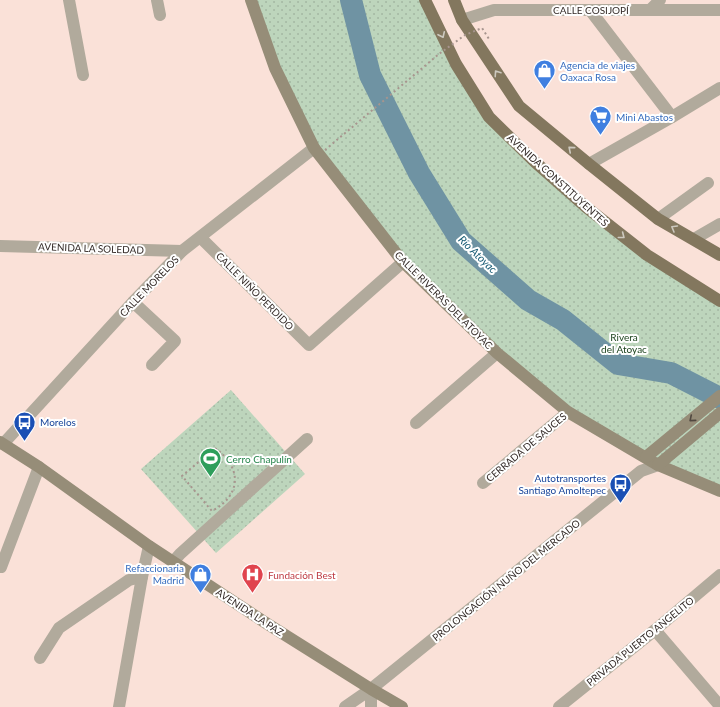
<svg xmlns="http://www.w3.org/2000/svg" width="720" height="707" viewBox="0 0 720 707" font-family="Lato,sans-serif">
	<defs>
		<pattern id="park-dots" width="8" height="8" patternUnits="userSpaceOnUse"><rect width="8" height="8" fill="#bdd5bc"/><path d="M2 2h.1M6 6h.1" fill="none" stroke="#a3b7a2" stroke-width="1.8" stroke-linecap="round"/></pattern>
	</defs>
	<rect width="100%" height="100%" fill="#fae1d8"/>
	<g fill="url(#park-dots)">
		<path d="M251 0H426L489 117 647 255 720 297V489L658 465 568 412 403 262 314 148Z"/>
		<path d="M231 390 305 474 216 553 141 469Z"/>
	</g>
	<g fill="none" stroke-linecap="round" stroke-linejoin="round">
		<path stroke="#6f93a3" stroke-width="22" d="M351 0 370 75 419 173 461 241 528 300 563 320 618 364 671 373 720 398"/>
		<path stroke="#a7958e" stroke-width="2" stroke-dasharray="2 3" stroke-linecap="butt" d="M215 448C242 467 242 495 212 511L182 476Z"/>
		<g stroke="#b1aa9c" stroke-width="12">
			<path d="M69 0 83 75"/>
			<path d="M157 0 160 15"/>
			<path d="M590 10 672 117"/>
			<path d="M650 10 660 0"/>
			<path d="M462 20 494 10H720"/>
			<path d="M589 164 672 117 720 88"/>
			<path d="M658 219 708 183"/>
			<path d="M201 238 309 345 403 262"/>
			<path d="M694 239 720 224"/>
			<path d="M0 246 182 251"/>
			<path d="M133 302 175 341 152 365"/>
			<path d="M416 423 497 353"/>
			<path d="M3 444 133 302 182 251 314 148"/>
			<path d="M483 483 568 412"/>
			<path d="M173 562 180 554 307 439"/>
			<path d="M0 567H1L39 467"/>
			<path d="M655 630 720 706"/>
			<path d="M40 658 59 628 129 580 142 577"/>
			<path d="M119 707 142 577 149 546"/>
			<path d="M345 707 371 689 641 471 658 465"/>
			<path d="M371 707V689"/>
			<path d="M559 707 655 630 720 575"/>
		</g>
		<g stroke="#968d78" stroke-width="12">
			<path d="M251 0 275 68 314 148 403 262 497 353 568 412 658 465 720 491"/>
			<path d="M0 442 39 467 149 546 266 623 371 689 402 707"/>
			<path d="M646 457 720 396"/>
			<path d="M658 465 720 413"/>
		</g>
		<g stroke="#83775e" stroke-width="12">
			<path d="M425 0 456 64 489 117 535 162 586 207 647 255 720 301"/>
			<path d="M454 0 462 20 519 106 589 164 658 219 720 255"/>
		</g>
		<path stroke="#a7958e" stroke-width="2" stroke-dasharray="2 3" stroke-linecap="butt" d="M325 150 439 54 465 35 482 28 489 39"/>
	</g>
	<defs><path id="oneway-chevron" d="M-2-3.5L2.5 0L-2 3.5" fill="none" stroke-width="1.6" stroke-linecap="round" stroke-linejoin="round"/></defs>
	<g stroke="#cdc9bf">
		<use href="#oneway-chevron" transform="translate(442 35) rotate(65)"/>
		<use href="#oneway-chevron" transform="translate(497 73) rotate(-124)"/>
		<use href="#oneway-chevron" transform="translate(571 149) rotate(-140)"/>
		<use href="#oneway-chevron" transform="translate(674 228) rotate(-150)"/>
		<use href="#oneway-chevron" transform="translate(622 236) rotate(38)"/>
	</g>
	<use stroke="#514840" href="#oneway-chevron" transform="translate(692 419) rotate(140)"/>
	<defs>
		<symbol id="shop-pin" viewBox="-11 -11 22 30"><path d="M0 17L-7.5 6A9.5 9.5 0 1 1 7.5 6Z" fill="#3f7fe0" stroke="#fff"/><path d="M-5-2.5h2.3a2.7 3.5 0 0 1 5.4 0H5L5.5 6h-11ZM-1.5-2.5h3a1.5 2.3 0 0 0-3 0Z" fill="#fff"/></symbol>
		<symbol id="supermarket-pin" viewBox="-11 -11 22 30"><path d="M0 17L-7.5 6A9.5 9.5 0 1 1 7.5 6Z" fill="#3f7fe0" stroke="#fff"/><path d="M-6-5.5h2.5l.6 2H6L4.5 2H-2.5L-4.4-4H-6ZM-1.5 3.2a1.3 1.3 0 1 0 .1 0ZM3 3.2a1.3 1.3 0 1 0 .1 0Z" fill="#fff"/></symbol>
		<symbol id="bus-pin" viewBox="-11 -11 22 30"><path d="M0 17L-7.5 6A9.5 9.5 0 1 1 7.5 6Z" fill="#1a4fb4" stroke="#fff"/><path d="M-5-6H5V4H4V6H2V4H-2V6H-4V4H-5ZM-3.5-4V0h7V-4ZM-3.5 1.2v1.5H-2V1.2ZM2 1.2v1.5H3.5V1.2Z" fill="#fff"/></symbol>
		<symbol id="stadium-pin" viewBox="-11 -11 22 30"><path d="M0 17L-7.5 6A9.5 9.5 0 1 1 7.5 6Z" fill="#2e9e5b" stroke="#fff"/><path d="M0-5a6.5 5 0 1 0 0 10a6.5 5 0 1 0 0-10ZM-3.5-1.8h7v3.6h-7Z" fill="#fff"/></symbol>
		<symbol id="hospital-pin" viewBox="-11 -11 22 30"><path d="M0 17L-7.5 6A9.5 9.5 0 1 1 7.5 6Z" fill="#e0444e" stroke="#fff"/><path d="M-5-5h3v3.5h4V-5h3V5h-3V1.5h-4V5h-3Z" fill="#fff"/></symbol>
	</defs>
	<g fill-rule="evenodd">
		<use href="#shop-pin" x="532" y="58" width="25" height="34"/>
		<use href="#supermarket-pin" x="588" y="104" width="25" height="34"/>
		<use href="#bus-pin" x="12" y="410" width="25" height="34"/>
		<use href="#stadium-pin" x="198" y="446" width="25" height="34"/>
		<use href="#bus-pin" x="608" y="472" width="25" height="34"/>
		<use href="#shop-pin" x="188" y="562" width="25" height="34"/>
		<use href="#hospital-pin" x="240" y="562" width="25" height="34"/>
	</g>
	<g text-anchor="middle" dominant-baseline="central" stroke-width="4" stroke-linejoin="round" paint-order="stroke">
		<g font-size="10" fill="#342b28" stroke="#fff">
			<text x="591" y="10">CALLE COSIJOPÍ</text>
			<text transform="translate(558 180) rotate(42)">AVENIDA CONSTITUYENTES</text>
			<text transform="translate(91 248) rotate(2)">AVENIDA LA SOLEDAD</text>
			<text transform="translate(149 286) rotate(-46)">CALLE MORELOS</text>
			<text transform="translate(255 291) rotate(45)">CALLE NIÑO PERDIDO</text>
			<text transform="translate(444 300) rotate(45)">CALLE RIVERAS DEL ATOYAC</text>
			<text transform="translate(526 447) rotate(-40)">CERRADA DE SAUCES</text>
			<text transform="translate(506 580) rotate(-39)">PROLONGACIÓN NUÑO DEL MERCADO</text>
			<text transform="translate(250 612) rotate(33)">AVENIDA LA PAZ</text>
			<text transform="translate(640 641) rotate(-39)">PRIVADA PUERTO ANGELITO</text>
		</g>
		<g font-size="10" fill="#366cbe" stroke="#fff" text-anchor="start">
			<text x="560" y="65">Agencia de viajes<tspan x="560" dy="12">Oaxaca Rosa</tspan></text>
			<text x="616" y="117">Mini Abastos</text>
			<text x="184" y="568" text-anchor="end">Refaccionaria<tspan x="184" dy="12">Madrid</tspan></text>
		</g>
		<g font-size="10" fill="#1c431d" stroke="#fff">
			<text x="624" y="337">Rivera<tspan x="624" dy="12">del Atoyac</tspan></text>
		</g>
		<g font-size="10" fill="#164399" stroke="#fff" text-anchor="start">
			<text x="40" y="422">Morelos</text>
			<text x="606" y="478" text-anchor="end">Autotransportes<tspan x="606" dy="12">Santiago Amoltepec</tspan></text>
		</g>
		<g font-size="10" fill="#27864d" stroke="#fff" text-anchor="start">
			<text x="226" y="459">Cerro Chapulín</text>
		</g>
		<g font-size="10" fill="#be3a42" stroke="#fff" text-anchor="start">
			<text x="268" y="575">Fundación Best</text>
		</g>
		<g font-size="11" font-style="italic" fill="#185c75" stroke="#fff">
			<text transform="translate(478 254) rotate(44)">Río Atoyac</text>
		</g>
	</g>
</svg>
